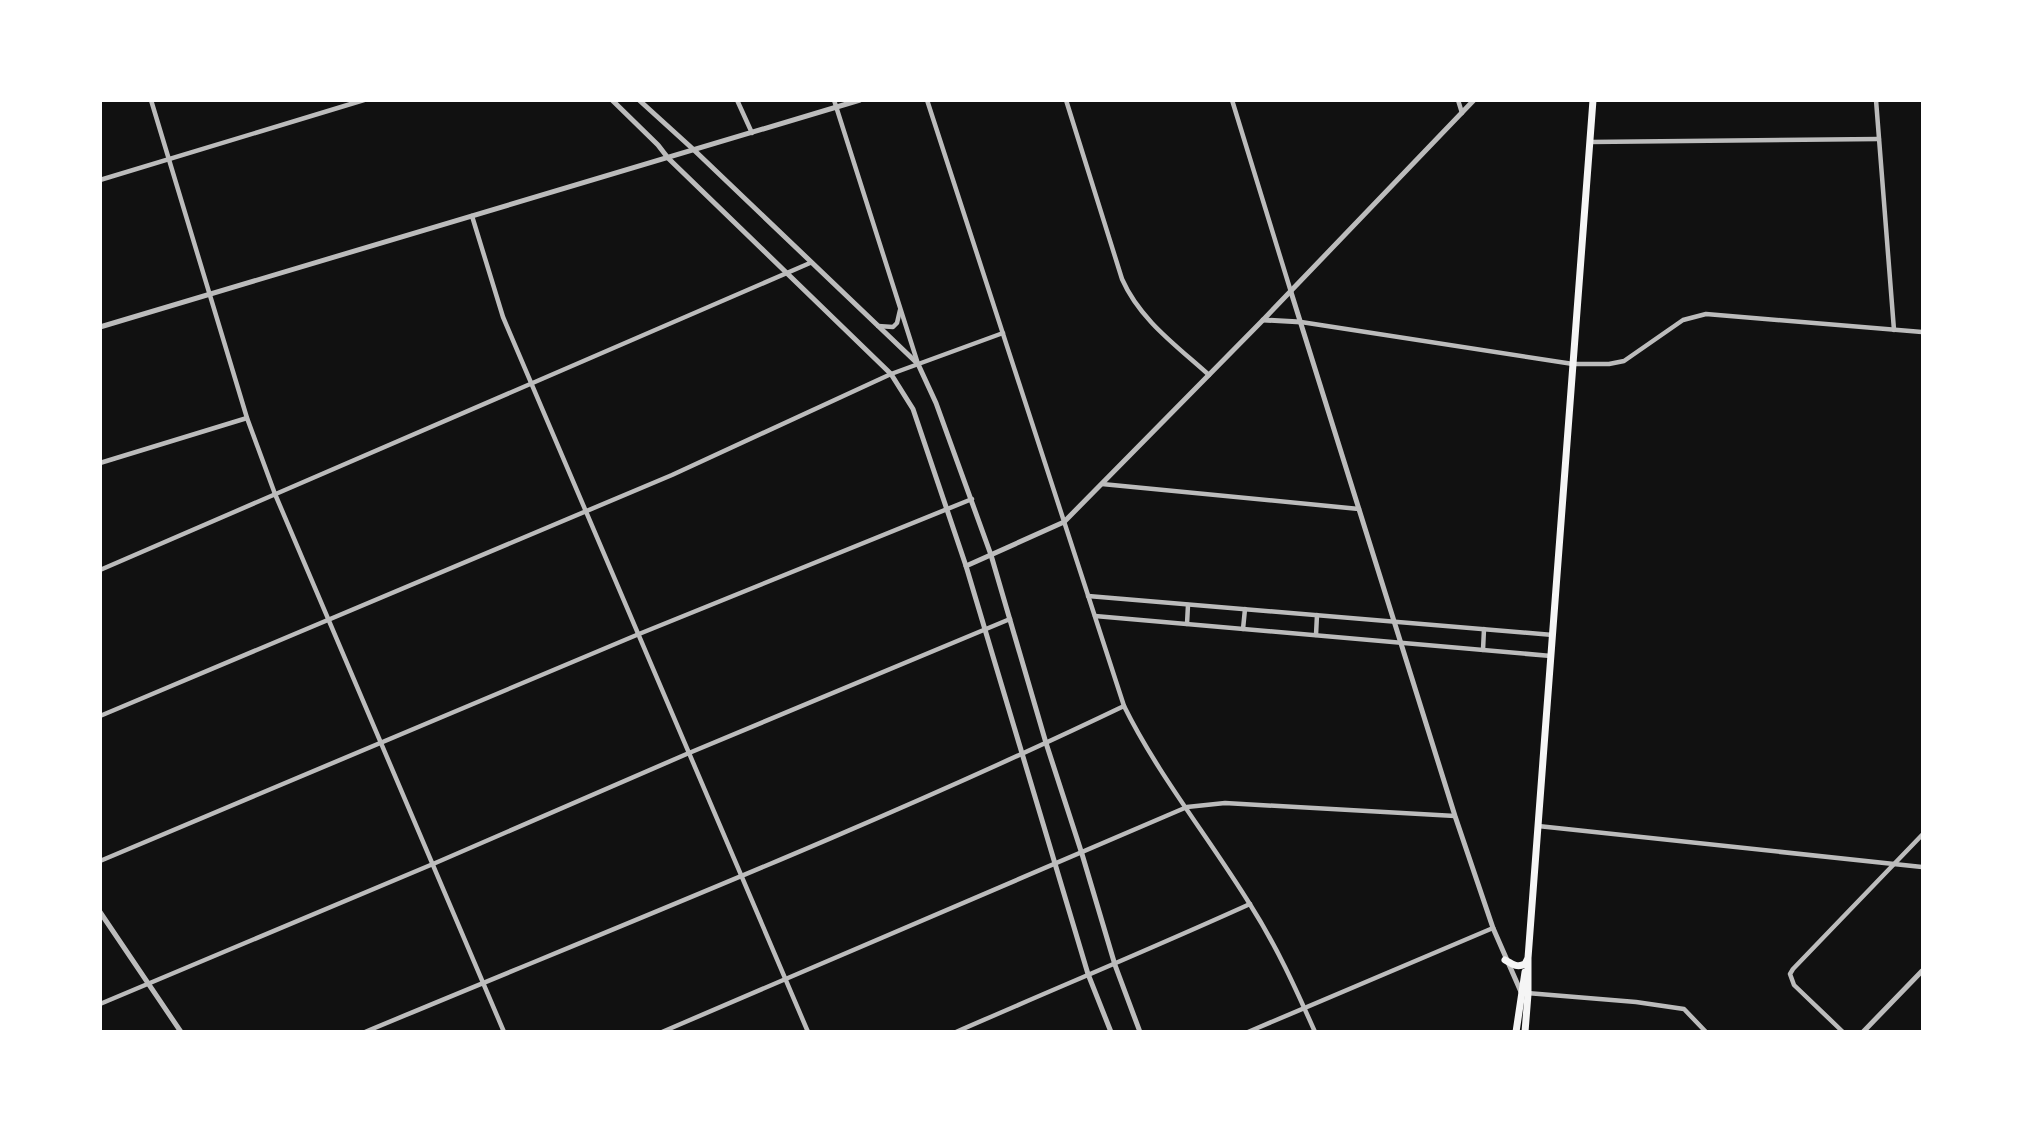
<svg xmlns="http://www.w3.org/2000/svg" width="2023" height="1132" viewBox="0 0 2023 1132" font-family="Rubik,sans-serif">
	<rect width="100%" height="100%" fill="#111"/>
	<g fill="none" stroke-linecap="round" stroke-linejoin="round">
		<g stroke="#bcbcbc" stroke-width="4.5">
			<path d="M151 100 247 418 275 494 504 1032"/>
			<path d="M737 100 752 133"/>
			<path d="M834 100 918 364"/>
			<path d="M927 100 1124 706C1158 775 1210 839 1251 906 1277 947 1295 987 1315 1032"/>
			<path d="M1066 100 1122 279C1140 320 1177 346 1209 375"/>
			<path d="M1232 100 1291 292"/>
			<path d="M1458 100 1462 113"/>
			<path d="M1876 100 1894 330"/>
			<path d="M1590 142 1879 139"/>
			<path d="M100 180 364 100"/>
			<path d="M472 216 503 317 808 1032"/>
			<path d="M1301 322 1573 364H1609L1624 361 1683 320 1706 314 1922 332"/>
			<path d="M878 326 893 327 897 323 900 310"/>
			<path d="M100 463 247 418"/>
			<path d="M1102 484 1359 509"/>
			<path d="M100 570 810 263"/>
			<path d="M1088 596 1553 635"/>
			<path d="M1095 616 1551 656"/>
			<path d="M1187 624 1188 605"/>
			<path d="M1243 629 1245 609"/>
			<path d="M1316 635 1317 615"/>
			<path d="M1483 650 1484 629"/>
			<path d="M100 716 672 475 891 374 1003 333"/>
			<path d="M1538 826 1922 867"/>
			<path d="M100 861 639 634 972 499"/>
			<path d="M1527 993 1636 1002 1684 1009 1706 1032"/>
			<path d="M100 1004 433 864 689 753 1010 619"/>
			<path d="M365 1032C619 926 876 825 1124 706"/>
			<path d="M662 1032 1187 807 1225 803 1455 816"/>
			<path d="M956 1032C1054 989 1153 948 1250 904"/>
			<path d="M1248 1032 1493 928"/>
			<path d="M1843 1032 1794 985 1790 974 1793 969 1922 835"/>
		</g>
		<g stroke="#bcbcbc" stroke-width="5">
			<path d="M612 100 658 145 668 158 891 374 913 409 966 566 1088 974 1111 1032"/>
			<path d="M639 100 694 150 918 364 936 403 991 555 1046 743 1082 854 1115 965 1140 1032"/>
			<path d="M1291 292 1455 816 1493 928 1521 992"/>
			<path d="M1263 320 1301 322"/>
			<path d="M100 327 860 100"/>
			<path d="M966 566 1064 522 1263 320 1474 100"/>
			<path d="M100 912 181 1032"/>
			<path d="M1863 1032 1922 971"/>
		</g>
		<g stroke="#f5f5f5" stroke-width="7">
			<path d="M1505 960C1512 964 1517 968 1525 964L1527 960"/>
			<path d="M1516 1032 1525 972"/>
			<path d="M1525 1032 1528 994V958L1593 100"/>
		</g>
	</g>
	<rect width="2023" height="1132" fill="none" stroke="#ffffff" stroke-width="204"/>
</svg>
